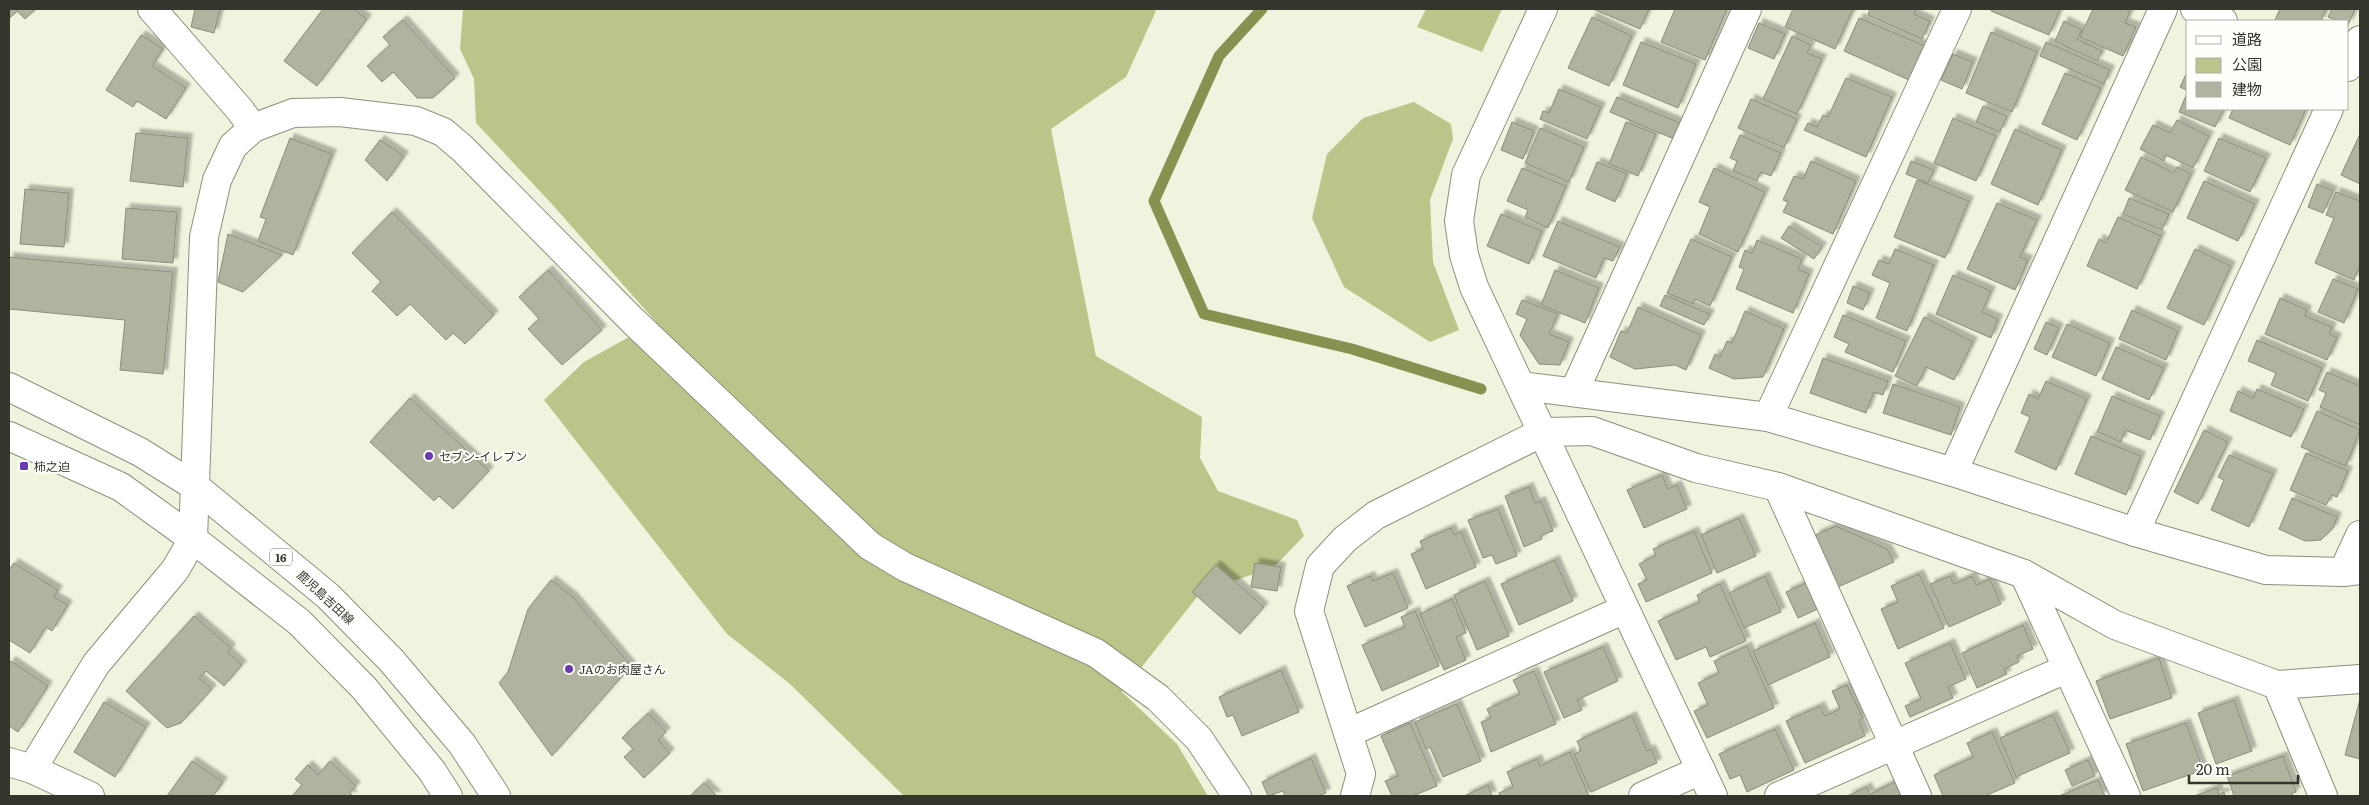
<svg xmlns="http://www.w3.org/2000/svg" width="2369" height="805" viewBox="0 0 2369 805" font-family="Literata,'Noto Sans JP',serif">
	<defs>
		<filter id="shadow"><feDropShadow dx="4.5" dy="-4.5" stdDeviation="1" flood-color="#0004"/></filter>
	</defs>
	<rect width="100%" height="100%" fill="#f0f4de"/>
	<g fill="#bcc589">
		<path d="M463 9H1154L1156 11 1126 77 1051 129 1096 356 1202 417 1200 458 1218 491 1297 520 1304 536 1274 567 1201 592 1122 692 1177 744 1208 796H904L790 684 727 634 544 400 584 362 656 322 551 203 476 123 474 79 460 49Z"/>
		<path d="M1426 9H1502L1482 52 1417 27Z"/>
		<path d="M1414 102 1451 124 1453 139 1430 200 1433 262 1459 330 1430 342 1344 287 1312 218 1327 154 1363 118Z"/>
	</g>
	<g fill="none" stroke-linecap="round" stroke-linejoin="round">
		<path stroke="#899151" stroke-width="11" d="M1262 9 1219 56 1154 201 1204 314 1352 349 1481 389"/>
	</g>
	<g fill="#b0b39f" stroke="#898d79" filter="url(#shadow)">
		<path d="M9 9H36L25 19 17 11 9 19Z"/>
		<path d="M193 9H220L214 33 191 27 195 9Z"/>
		<path d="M323 9H353L367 19 317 86 284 61Z"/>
		<path d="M1593 9H1649L1640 29Z"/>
		<path d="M1675 9H1727L1705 60 1661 42Z"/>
		<path d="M1793 9H1853L1835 49 1785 27Z"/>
		<path d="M1870 9H1916L1914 14 1930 21 1922 39 1868 15Z"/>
		<path d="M1992 9H2060L2049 35 1991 11Z"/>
		<path d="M2093 9H2131L2125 23 2136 27 2123 56 2080 37Z"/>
		<path d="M2280 9H2326L2321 21H2279L2275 20Z"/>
		<path d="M2332 9H2355L2348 25V21H2338L2328 17Z"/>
		<path d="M1592 17 1632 36 1609 86 1568 68Z"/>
		<path d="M1859 18 1925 46 1909 80 1844 51Z"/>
		<path d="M403 20 455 78 433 98H417L393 72 382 82 367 66 390 45 383 37Z"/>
		<path d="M2064 21 2082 30 2077 39 2102 51 2097 61 2055 41Z"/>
		<path d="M1759 23 1785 34 1774 59 1748 48Z"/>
		<path d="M1991 32 2037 52 2012 112 1966 93Z"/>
		<path d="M141 35 163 49 152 66 186 88 166 119 137 101 133 107 106 90Z"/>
		<path d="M1792 36 1811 45 1807 53 1822 59 1797 114 1763 99Z"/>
		<path d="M1641 42 1696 64 1678 108 1623 85Z"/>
		<path d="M2046 42 2110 70 2104 84 2040 56Z"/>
		<path d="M1953 54 1973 62 1962 89 1941 80Z"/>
		<path d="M2188 70V91L2180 87Z"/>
		<path d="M2065 73 2101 88 2077 140 2042 124Z"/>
		<path d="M1846 78 1892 97 1866 157 1804 130 1808 123 1817 127 1823 115 1828 117Z"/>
		<path d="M1559 89 1601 107 1587 139 1540 119 1543 111 1549 113Z"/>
		<path d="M2188 91V109H2224L2215 127 2179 112Z"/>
		<path d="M1617 97 1680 123 1674 139 1610 112Z"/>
		<path d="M1751 99 1797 119 1784 148 1738 128Z"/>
		<path d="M1983 106 2007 116 2000 132 1976 122Z"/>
		<path d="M2233 109H2306L2290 145 2229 118Z"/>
		<path d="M1953 118 1996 136 1976 181 1934 163Z"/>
		<path d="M2177 120 2209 136 2193 168 2166 155 2164 161 2140 149 2153 125 2170 133Z"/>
		<path d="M1512 122 1534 131 1523 159 1501 150Z"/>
		<path d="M1626 122 1656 134 1638 176 1609 164Z"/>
		<path d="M1540 128 1584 147 1569 182 1525 163Z"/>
		<path d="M2015 129 2062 150 2038 205 1991 184Z"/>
		<path d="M136 133 188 138 183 187 130 181Z"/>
		<path d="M2360 134V184L2341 175Z"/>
		<path d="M1740 135 1781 153 1771 176 1761 172 1757 181 1733 171 1737 161 1730 158Z"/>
		<path d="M290 138 332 154 293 255 258 241 266 219 260 217Z"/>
		<path d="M2219 138 2266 158 2250 192 2204 171Z"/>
		<path d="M380 140 404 156 387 181 365 160Z"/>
		<path d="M2141 157 2174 173 2177 167 2191 174 2173 212 2125 190Z"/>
		<path d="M1811 161 1856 181 1833 234 1783 212 1788 202 1783 200 1794 176 1803 179Z"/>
		<path d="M1911 161 1934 170 1928 183 1906 174Z"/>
		<path d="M1597 162 1627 174 1615 202 1586 189Z"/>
		<path d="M1522 168 1566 186 1548 228 1525 217 1528 210 1507 201Z"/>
		<path d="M1714 168 1765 192 1738 252 1699 234 1710 207 1699 202Z"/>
		<path d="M1917 180 1969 201 1945 258 1894 237Z"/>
		<path d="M2204 181 2255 204 2238 241 2187 218Z"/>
		<path d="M2317 184 2333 191 2323 213 2308 207Z"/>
		<path d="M25 189 69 193 64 247 20 244Z"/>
		<path d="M2336 192 2360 201V265L2354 280 2315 263 2334 218 2326 215Z"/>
		<path d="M2129 198 2169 214 2162 230 2123 214Z"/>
		<path d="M1997 203 2037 220 2020 257 2028 260 2015 290 1967 269Z"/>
		<path d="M126 208 177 212 173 263 122 259Z"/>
		<path d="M392 212 494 315 465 344 453 333 446 340 410 304 397 316 372 291 381 282 352 253Z"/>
		<path d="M1501 214 1542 231 1529 264 1487 246Z"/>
		<path d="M2118 217 2161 236 2137 289 2087 266 2099 239 2106 243Z"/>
		<path d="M1558 221 1620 247 1613 261 1604 258 1596 278 1543 256Z"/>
		<path d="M1789 226 1822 247 1814 259 1781 238Z"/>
		<path d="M228 234 282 255 243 292 218 282Z"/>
		<path d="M1691 239 1732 257 1710 306 1695 299 1693 304 1667 293Z"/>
		<path d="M1757 240 1802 259 1798 269 1809 274 1793 313 1736 289 1744 269 1739 267 1745 250 1752 253Z"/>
		<path d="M1895 249 1934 265 1907 331 1876 318 1890 283 1872 275 1879 260 1889 264Z"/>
		<path d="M2195 249 2231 266 2204 325 2167 308Z"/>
		<path d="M9 257 173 272 163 374 120 370 125 320 9 309Z"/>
		<path d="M548 270 602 330 562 365 528 329 539 319 519 297Z"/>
		<path d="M1555 270 1599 288 1585 323 1541 305Z"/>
		<path d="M1953 275 1991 291 1982 312 1998 319 1991 338 1936 314Z"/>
		<path d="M2333 279 2358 289 2344 323 2318 312Z"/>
		<path d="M1853 286 1870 293 1863 310 1847 303Z"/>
		<path d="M1665 295 1710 314 1704 325 1660 306Z"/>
		<path d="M2280 298 2307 310 2305 316 2332 327 2329 334 2337 338 2327 360 2265 334Z"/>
		<path d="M1522 300 1558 314 1549 334 1569 342 1560 365 1539 364 1520 335 1527 319 1516 314Z"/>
		<path d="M1638 307 1701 335 1686 370 1675 365 1635 369 1610 357 1621 331 1627 333Z"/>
		<path d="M2132 310 2178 331 2166 360 2119 339Z"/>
		<path d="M1745 311 1784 329 1763 377 1734 379 1709 368 1715 354 1720 357 1727 341 1732 343Z"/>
		<path d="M1843 315 1906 341 1893 372 1845 352 1849 344 1834 337Z"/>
		<path d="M1924 317 1973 342 1954 380 1926 367 1917 386 1895 376Z"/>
		<path d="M2046 322 2059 328 2047 355 2034 349Z"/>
		<path d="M2067 324 2110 343 2096 376 2052 357Z"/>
		<path d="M2257 340 2322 368 2308 401 2271 385 2276 373 2248 361Z"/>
		<path d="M2116 347 2164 368 2149 400 2102 379Z"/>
		<path d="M1823 358 1888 381 1883 395 1874 392 1866 413 1810 393Z"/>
		<path d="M2327 372 2360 386V425L2320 407 2326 393 2319 390Z"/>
		<path d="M2046 381 2087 399 2056 470 2015 452 2030 417 2021 413 2029 394 2038 399Z"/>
		<path d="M1893 384 1960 407 1951 435 1883 413Z"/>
		<path d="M2257 389 2304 409 2291 437 2230 411 2238 391 2253 398Z"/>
		<path d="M2112 396 2160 416 2150 440 2125 430 2121 442 2097 432Z"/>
		<path d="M410 398 489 471 453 509 439 496 434 501 370 442Z"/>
		<path d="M2317 411 2360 430 2346 466 2301 447Z"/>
		<path d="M2204 430 2228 442 2198 504 2174 492Z"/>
		<path d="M2091 436 2141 456 2126 495 2075 474Z"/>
		<path d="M2306 453 2348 471 2337 497 2332 495 2326 505 2290 490Z"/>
		<path d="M2229 455 2273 474 2249 527 2211 510 2224 480 2218 477Z"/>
		<path d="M1662 475 1668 489 1677 485 1687 509 1644 528 1627 490Z"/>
		<path d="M1529 487 1535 503 1541 501 1553 531 1541 535 1542 539 1524 547 1505 496Z"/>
		<path d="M2292 498 2337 517 2333 528 2321 540 2305 541 2279 529Z"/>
		<path d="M1498 509 1517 556 1496 564 1492 555 1483 558 1468 520Z"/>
		<path d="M1739 518 1756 556 1717 573 1701 535Z"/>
		<path d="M1836 526 1887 549 1894 562 1838 587 1815 535Z"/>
		<path d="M1451 528 1454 535 1461 532 1476 567 1426 589 1411 554 1423 549 1420 541Z"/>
		<path d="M1694 531 1712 573 1646 602 1638 584 1647 580 1639 564 1656 555 1653 549Z"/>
		<path d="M1555 560 1573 601 1519 625 1501 584Z"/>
		<path d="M14 563 58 590 54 597 68 605 52 631 46 627 30 653 9 640V570Z"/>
		<path d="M1255 563 1281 567 1277 591 1251 587Z"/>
		<path d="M1216 565 1264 607 1240 634 1192 592Z"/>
		<path d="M1393 573 1408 608 1365 627 1347 586 1370 576 1373 581Z"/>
		<path d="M1919 574 1944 628 1898 649 1881 609 1898 602 1891 586Z"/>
		<path d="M1765 576 1781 612 1744 628 1729 593Z"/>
		<path d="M1950 576 1954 584 1972 576 1976 585 1990 579 2001 604 1949 627 1930 584Z"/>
		<path d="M551 580 573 597 631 666 552 756 499 683 508 672 528 609Z"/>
		<path d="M1485 581 1509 636 1477 650 1454 595Z"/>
		<path d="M1808 582 1820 608 1798 618 1786 592Z"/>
		<path d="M1720 584 1746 641 1710 657 1706 647 1676 660 1658 621 1700 602 1697 595Z"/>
		<path d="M1452 599 1466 633 1456 637 1466 660 1444 670 1420 614Z"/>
		<path d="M1415 611 1439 666 1382 691 1362 645 1405 627 1401 617Z"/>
		<path d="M194 616 231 648 228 652 242 665 224 686 206 671 199 678 212 689 181 723 167 728 126 691Z"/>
		<path d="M1815 623 1830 657 1768 685 1753 651Z"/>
		<path d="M2023 625 2033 649 2017 656 2019 662 2004 669 2007 674 1977 688 1962 653Z"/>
		<path d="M1950 643 1966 679 1948 687 1953 698 1910 717 1905 706 1921 699 1905 663Z"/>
		<path d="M1747 646 1774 708 1707 738 1694 711 1708 705 1698 683 1719 673 1714 661Z"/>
		<path d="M1603 647 1618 681 1577 700 1582 710 1564 718 1544 672Z"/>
		<path d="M2159 658 2172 698 2110 719 2096 681Z"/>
		<path d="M11 661 48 686 18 732 9 726V664Z"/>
		<path d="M1281 670 1299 712 1242 736 1233 715 1227 717 1219 697Z"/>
		<path d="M1534 671 1556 724 1491 752 1481 722 1491 718 1487 709 1520 694 1513 680Z"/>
		<path d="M1847 685 1863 718 1859 720 1865 736 1805 763 1786 721 1820 706 1825 716 1840 709 1832 691Z"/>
		<path d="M2360 699V759L2345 755Z"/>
		<path d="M2234 700 2252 751 2216 764 2198 713Z"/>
		<path d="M104 702 146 727 115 777 74 752Z"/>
		<path d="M1457 704 1481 761 1443 777 1430 747 1426 749 1415 722Z"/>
		<path d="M648 713 666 732 658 740 670 753 644 778 624 757 633 749 622 738Z"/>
		<path d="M2053 715 2070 753 2016 777 2000 738Z"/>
		<path d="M1632 716 1647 751 1651 749 1657 763 1591 792 1574 754 1581 751 1577 741Z"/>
		<path d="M1410 723 1437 786 1413 796H1392L1385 781 1398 776 1381 736Z"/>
		<path d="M2186 723 2203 770 2143 791 2126 744Z"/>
		<path d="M1775 729 1794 770 1747 792 1740 775 1730 779 1719 754Z"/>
		<path d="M1992 732 2015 783 1985 796H1943L1934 775 1973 757 1967 743Z"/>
		<path d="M1570 752 1589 796H1500L1499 793 1513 787 1507 772 1537 759 1540 766Z"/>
		<path d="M2283 756 2296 792 2292 793 2293 796H2234L2227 776Z"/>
		<path d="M1311 758 1326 793 1317 796H1285L1283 791 1268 796 1262 782Z"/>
		<path d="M2088 760 2095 776 2072 786 2065 770Z"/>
		<path d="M192 761 223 782 213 796H167Z"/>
		<path d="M330 761 356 786 350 793 353 796H292L302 785 295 779 308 765 318 775Z"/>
		<path d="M2098 780 2105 796H2059Z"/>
		<path d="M1895 782 1901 796H1847L1867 787 1870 794Z"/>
		<path d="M704 783 717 796H690Z"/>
		<path d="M1488 785 1492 796H1464Z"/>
		<path d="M2217 788 2219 794 2224 792 2225 796H2194Z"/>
	</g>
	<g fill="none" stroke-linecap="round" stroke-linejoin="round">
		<defs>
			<g id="minor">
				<path d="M152 9 240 110 253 128"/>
				<path d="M1543 9 1466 175 1459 221 1464 255 1474 287 1713 796"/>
				<path d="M2195 9 2223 21"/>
				<path d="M2348 67 2360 40"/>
				<path d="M1522 386 1768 417 1953 472 2135 532 2266 570 2343 572 2360 570"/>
				<path d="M1574 392 1747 9"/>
				<path d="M1768 417 1957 9"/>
				<path d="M1953 472 2163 9"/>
				<path d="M1778 487 1917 796"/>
				<path d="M2135 532 2329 109"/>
				<path d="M2343 572 2360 535"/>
				<path d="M2024 574 2126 796"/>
				<path d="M1348 733 1625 609"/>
				<path d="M9 762 32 769 90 796"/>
				<path d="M32 769 96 664 175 570 193 539 204 237 217 180 233 146 253 128 293 113 340 112 416 121 443 132 463 149 632 320 870 546 905 567 1096 653 1158 698 1199 739 1237 796"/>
				<path d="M1355 796 1361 774 1309 611 1320 566 1345 539 1376 515 1543 432 1592 431 1696 468 1778 487 2024 574 2115 625 2277 685"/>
				<path d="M1643 796 1701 770"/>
				<path d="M1779 796 2066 669"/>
				<path d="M2323 796 2277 685 2360 679"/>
			</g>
			<g id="major">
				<path d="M9 387 140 452 196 487 328 596 391 660 462 744 496 796"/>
				<path d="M9 436 121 487 193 539 299 622 364 688 432 771 448 796"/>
			</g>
		</defs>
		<use href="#minor" stroke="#8d907d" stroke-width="30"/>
		<use href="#major" stroke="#8d907d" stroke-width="30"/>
		<use href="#minor" stroke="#fff" stroke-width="28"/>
		<use href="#major" stroke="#fff" stroke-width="28"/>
	</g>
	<g fill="#673bb3" stroke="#fefffa" stroke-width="2">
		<circle cx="429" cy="456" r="5"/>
		<rect x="19" y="461" width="10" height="10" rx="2.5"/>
		<circle cx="569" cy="669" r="5"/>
	</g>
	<g text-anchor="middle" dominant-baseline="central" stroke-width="4" stroke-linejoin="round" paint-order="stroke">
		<rect fill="#fefffa" stroke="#71726a" stroke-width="1" x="270" y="548.5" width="22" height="17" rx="4"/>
		<g font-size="11" font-weight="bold" fill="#34352d">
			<text x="281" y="557">16</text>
		</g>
		<g font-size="12" fill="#34352d" stroke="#fefffa" text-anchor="start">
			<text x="439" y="456">セブン-イレブン</text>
			<text x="34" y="466">柿之迫</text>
			<text x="579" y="669">JAのお肉屋さん</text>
		</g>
		<g font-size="12" fill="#34352d" stroke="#fefffa">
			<text transform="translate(326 597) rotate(43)">鹿児島吉田線</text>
		</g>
	</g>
	<rect width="2369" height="805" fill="none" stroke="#34352d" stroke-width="20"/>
	<rect x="2186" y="20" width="162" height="90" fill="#fefffa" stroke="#adaea8"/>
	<rect x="2196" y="36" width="25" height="8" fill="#ffffff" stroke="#adaea8"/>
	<text x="2232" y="45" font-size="15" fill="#34352d">道路</text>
	<rect x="2196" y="58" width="25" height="15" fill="#bcc589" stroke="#adaea8"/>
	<text x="2232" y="70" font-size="15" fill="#34352d">公園</text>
	<rect x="2196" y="82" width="25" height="15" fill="#b0b39f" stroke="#adaea8"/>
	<text x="2232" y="95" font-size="15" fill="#34352d">建物</text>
	<path d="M2189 775v8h109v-8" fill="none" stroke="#34352d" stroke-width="2.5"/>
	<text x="2196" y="775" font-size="15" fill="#34352d" stroke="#fefffa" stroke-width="4" paint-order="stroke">20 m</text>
</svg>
